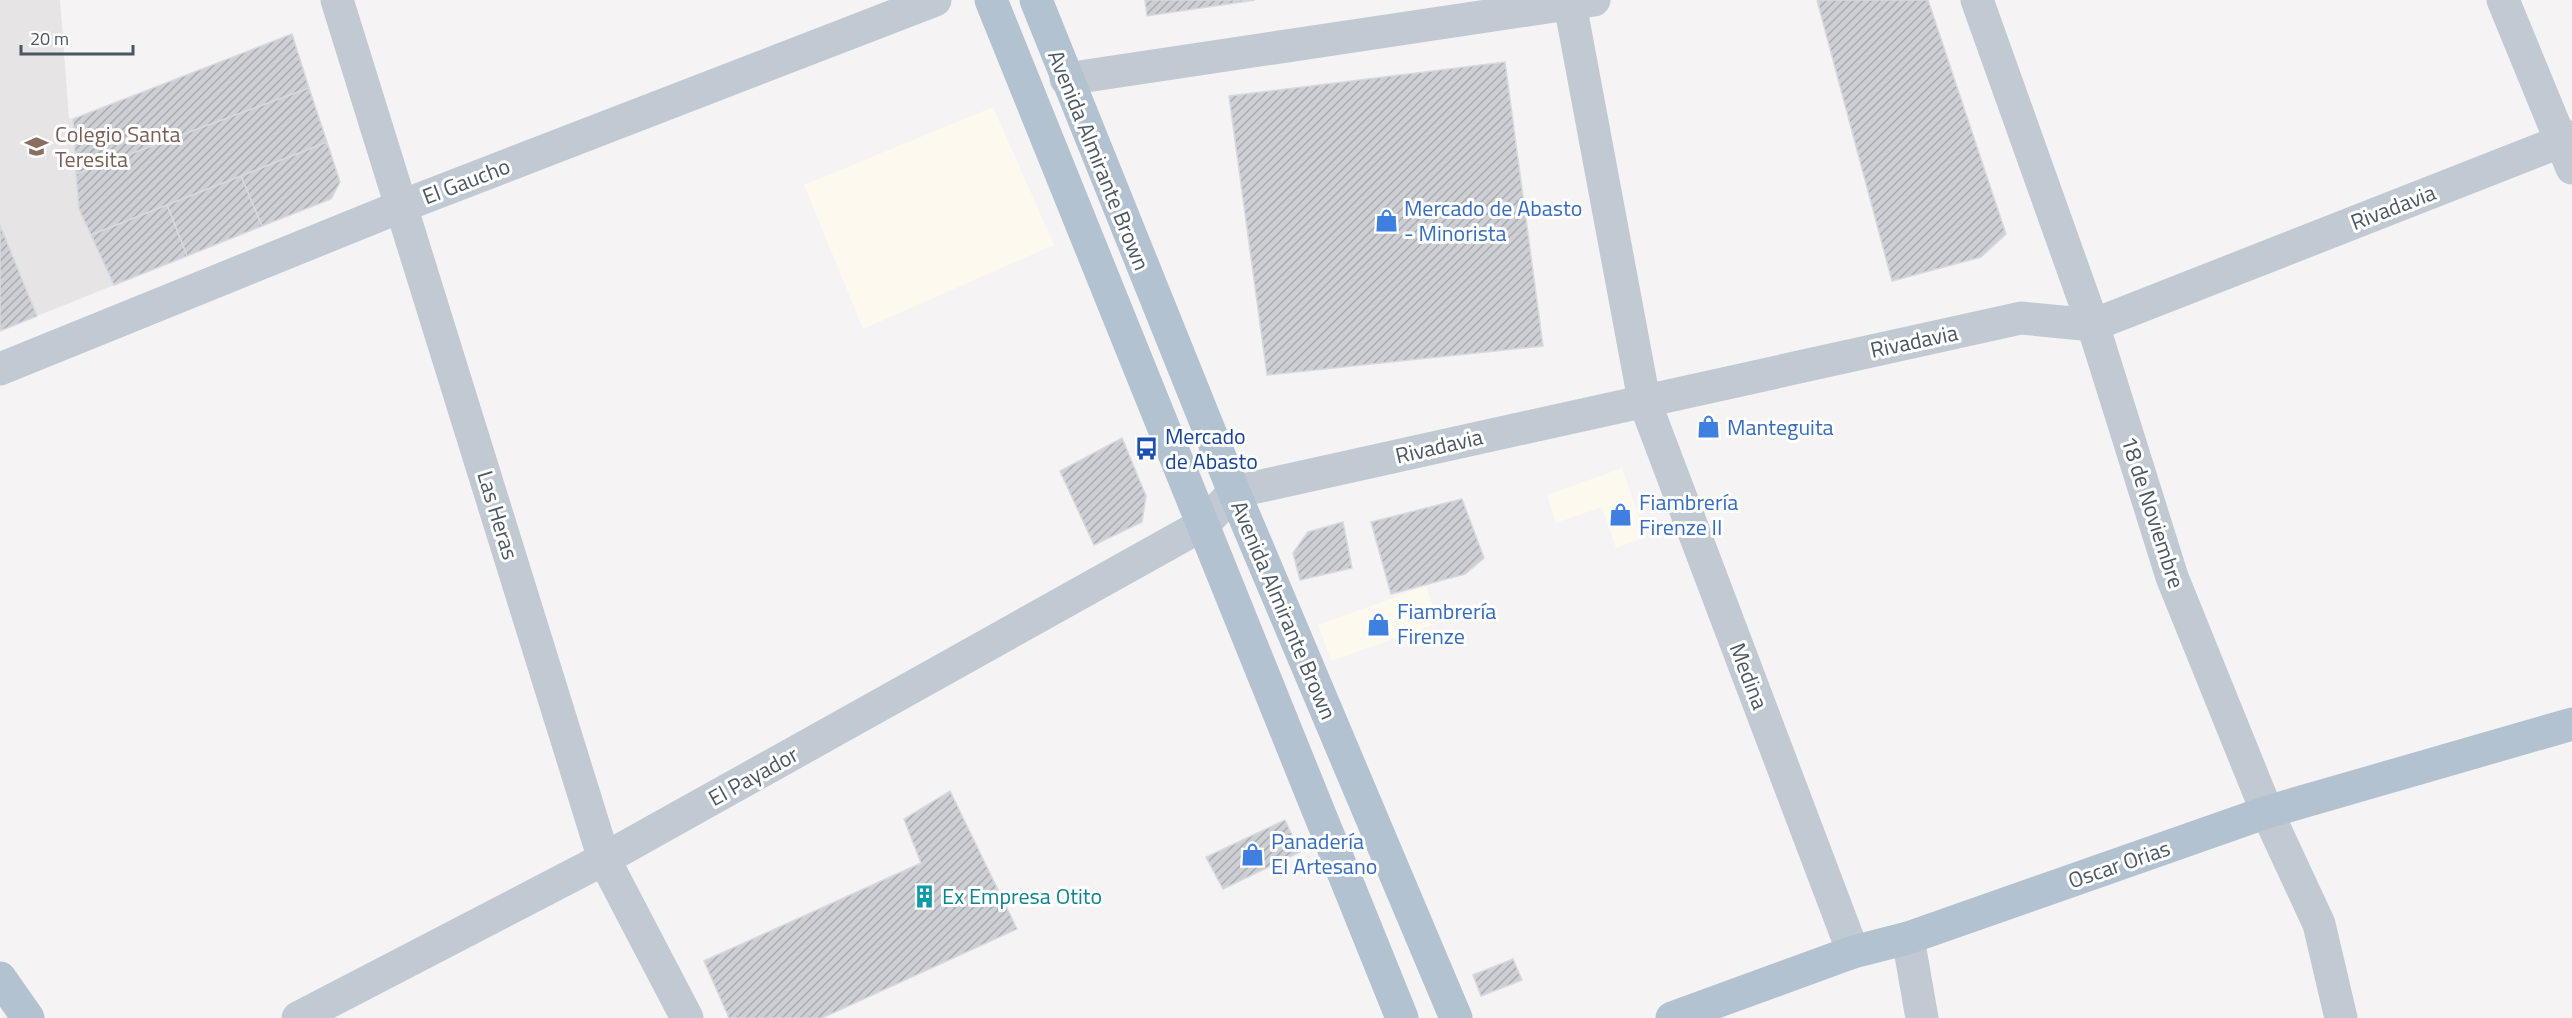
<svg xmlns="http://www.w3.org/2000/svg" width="2572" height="1018" viewBox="0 0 2572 1018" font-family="'Titillium Web',sans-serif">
	<defs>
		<pattern id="building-hatch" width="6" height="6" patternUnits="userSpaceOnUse" patternTransform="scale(1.5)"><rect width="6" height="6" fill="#cdcfd5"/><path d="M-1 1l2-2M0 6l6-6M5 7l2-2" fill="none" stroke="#a8abb0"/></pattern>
	</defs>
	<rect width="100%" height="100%" fill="#f5f3f3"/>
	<g fill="#fdf9ef">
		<path d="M993 107 1054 245 863 329 804 185Z"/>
		<path d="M1622 468 1646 537 1616 548 1602 507 1556 523 1547 495Z"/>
		<path d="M1426 586 1439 623 1331 661 1318 625Z"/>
	</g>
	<path fill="#e6e4e5" d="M0 0H60L69 118 73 119 79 209 114 285 37 316 0 225Z"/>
	<g fill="url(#building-hatch)" stroke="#d7d9de" stroke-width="1.5">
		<path d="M1145 0H1255L1147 16Z"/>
		<path d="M1817 0H1928L2006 234 1981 257 1892 281Z"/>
		<path d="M292 34 309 88 76 174 73 119Z"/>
		<path d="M1505 62 1543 346 1267 375 1229 96Z"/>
		<path d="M309 88 327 142 91 235 79 209 76 174Z"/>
		<path d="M327 142 340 182 331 199 262 226 241 176Z"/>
		<path d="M241 176 262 226 187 256 167 205Z"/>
		<path d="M167 205 187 256 114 285 91 235Z"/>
		<path d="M0 225 37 316 0 331Z"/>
		<path d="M1122 438 1146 496 1142 522 1094 545 1060 471Z"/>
		<path d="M1462 499 1484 558 1465 574 1391 594 1371 522Z"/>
		<path d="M1343 522 1352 568 1300 580 1293 553 1308 532Z"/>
		<path d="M950 791 1017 929 822 1018H729L704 961 921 863 904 819Z"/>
		<path d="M1285 820 1300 852 1223 889 1206 857Z"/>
		<path d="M1513 959 1522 980 1481 996 1473 975Z"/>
	</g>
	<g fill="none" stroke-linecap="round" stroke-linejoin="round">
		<g stroke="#c1cad2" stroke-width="33">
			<path d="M337 0 604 859 687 1018"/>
			<path d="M1977 0 2093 325 2172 577 2267 812 2319 924 2341 1018"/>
			<path d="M2503 0 2572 168"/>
			<path d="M1570 4 1644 400 1853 952"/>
			<path d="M1066 79 1594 0"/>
			<path d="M0 369 402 206 935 0"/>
			<path d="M1908 938 1922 1018"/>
			<path d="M298 1018 604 859 1204 524 1234 492 2021 318 2093 325 2572 137"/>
		</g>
		<g stroke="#b3c2d1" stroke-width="33">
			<path d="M991 0 1402 1018"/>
			<path d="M1036 0 1234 492 1456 1018"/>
			<path d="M0 978 28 1018"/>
			<path d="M1672 1018 1853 952 1908 938 2267 812 2572 724"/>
		</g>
	</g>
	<defs>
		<symbol id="school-bare" viewBox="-9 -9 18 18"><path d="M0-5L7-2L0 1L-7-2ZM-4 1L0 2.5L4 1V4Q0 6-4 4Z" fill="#8d6e63" stroke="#fff" stroke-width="2.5" paint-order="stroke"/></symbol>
		<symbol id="shop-bare" viewBox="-9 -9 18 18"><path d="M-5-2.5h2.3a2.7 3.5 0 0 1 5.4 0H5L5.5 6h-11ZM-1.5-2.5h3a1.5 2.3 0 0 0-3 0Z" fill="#3f7fe0" stroke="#fff" stroke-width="2.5" paint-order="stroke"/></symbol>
		<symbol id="bus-bare" viewBox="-9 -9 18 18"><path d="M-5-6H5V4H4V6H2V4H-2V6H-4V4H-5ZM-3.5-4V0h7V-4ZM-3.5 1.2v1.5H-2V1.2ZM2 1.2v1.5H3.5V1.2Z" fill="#1a4fb4" stroke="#fff" stroke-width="2.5" paint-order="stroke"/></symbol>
		<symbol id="building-bare" viewBox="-9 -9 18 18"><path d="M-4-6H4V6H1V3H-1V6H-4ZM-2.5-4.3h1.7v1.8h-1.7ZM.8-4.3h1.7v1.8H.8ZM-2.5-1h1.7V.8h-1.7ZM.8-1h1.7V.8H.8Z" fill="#0f9aa8" stroke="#fff" stroke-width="2.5" paint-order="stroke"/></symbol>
	</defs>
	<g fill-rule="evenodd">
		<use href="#school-bare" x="20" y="130" width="33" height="33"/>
		<use href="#shop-bare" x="1370" y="204" width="33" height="33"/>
		<use href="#shop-bare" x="1692" y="410" width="33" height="33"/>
		<use href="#bus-bare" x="1130" y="432" width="33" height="33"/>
		<use href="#shop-bare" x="1604" y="498" width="33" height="33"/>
		<use href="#shop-bare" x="1362" y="608" width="33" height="33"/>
		<use href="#shop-bare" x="1236" y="838" width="33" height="33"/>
		<use href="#building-bare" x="908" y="880" width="33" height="33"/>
	</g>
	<g text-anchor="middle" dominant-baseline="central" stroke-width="6" stroke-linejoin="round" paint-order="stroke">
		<g font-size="22" fill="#785e54" stroke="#fff" text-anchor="start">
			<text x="55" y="134">Colegio Santa<tspan x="55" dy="25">Teresita</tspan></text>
		</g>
		<g font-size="22" fill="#4a5661" stroke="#fff">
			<text transform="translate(1099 160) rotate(68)">Avenida Almirante Brown</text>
			<text transform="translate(466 181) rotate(-21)">El Gaucho</text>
			<text transform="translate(2393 207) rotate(-21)">Rivadavia</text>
			<text transform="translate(1914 341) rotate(-12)">Rivadavia</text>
			<text transform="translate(1439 446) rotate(-13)">Rivadavia</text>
			<text transform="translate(2153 512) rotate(72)">18 de Noviembre</text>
			<text transform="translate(498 515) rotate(73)">Las Heras</text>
			<text transform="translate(1284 610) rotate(67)">Avenida Almirante Brown</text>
			<text transform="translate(1749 676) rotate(69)">Medina</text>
			<text transform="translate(753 776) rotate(-29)">El Payador</text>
			<text transform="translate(2119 864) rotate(-19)">Oscar Orias</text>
		</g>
		<g font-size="22" fill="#366cbe" stroke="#fff" text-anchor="start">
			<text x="1404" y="208">Mercado de Abasto<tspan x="1404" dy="25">- Minorista</tspan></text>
			<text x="1727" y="427">Manteguita</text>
			<text x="1639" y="502">Fiambrería<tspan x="1639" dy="25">Firenze II</tspan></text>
			<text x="1397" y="611">Fiambrería<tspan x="1397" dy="25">Firenze</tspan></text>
			<text x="1271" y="841">Panadería<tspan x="1271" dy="25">El Artesano</tspan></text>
		</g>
		<g font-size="22" fill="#164399" stroke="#fff" text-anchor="start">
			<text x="1165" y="436">Mercado<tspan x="1165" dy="25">de Abasto</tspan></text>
		</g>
		<g font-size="22" fill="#0d838f" stroke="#fff" text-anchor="start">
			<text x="942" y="896">Ex Empresa Otito</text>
		</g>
	</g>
	<path d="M21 45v9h112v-9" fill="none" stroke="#4a5661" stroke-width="3"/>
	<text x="30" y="45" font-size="18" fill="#4a5661" stroke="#ffffff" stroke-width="4.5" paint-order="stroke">20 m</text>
</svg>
